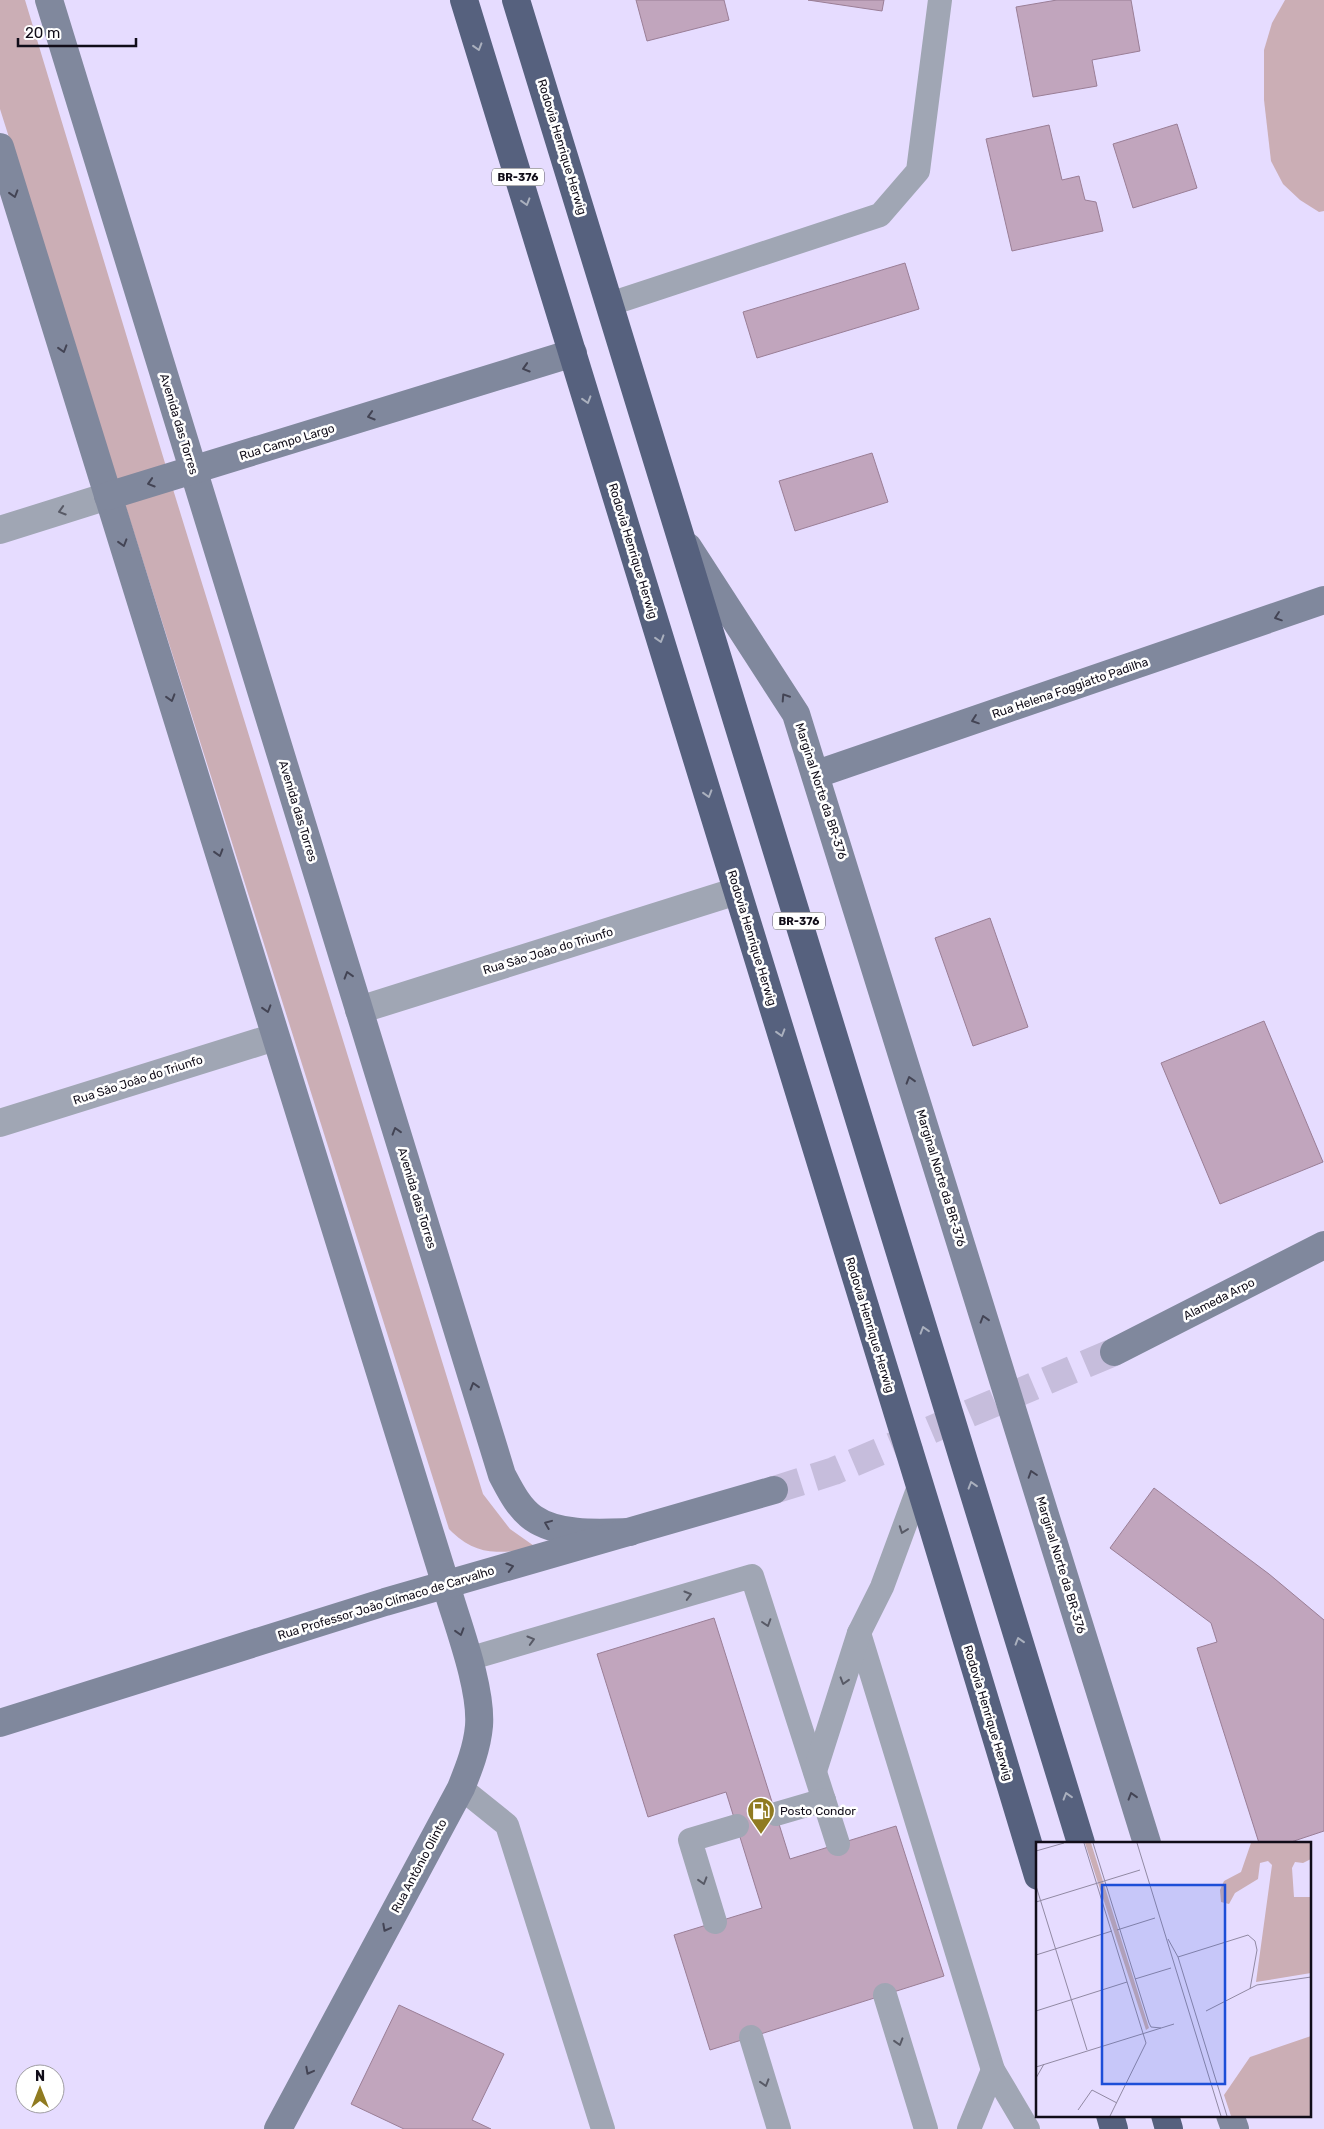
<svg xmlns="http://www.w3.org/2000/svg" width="1324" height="2129" viewBox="0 0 1324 2129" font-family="Rubik,sans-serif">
	<rect width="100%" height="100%" fill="#e6dcff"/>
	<g fill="#cbaeb5">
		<path d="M0 0H25L168 473 483 1494 510 1529 537 1548C501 1553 477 1558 449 1529L0 109Z"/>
		<path d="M1285 0H1324V211L1319 212 1300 200 1283 184 1271 161 1264 100V50L1272 23Z"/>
	</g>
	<g fill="#c1a5bd" stroke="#9a7e96">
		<path d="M636 0H724L729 20 647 41Z"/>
		<path d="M808 0H884L882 11Z"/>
		<path d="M1057 0H1131L1140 51 1092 60 1097 86 1033 97 1016 7Z"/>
		<path d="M1177 124 1197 188 1133 208 1113 144Z"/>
		<path d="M1049 125 1062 180 1079 176 1085 200 1096 202 1103 231 1012 251 986 139Z"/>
		<path d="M905 263 919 309 757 358 743 312Z"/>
		<path d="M872 453 888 502 795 531 779 481Z"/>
		<path d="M990 918 1028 1027 973 1046 935 938Z"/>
		<path d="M1264 1021 1323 1162 1220 1204 1161 1063Z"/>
		<path d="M1154 1488 1269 1574 1324 1620V1831L1288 1843H1259L1197 1648 1217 1642 1211 1623 1110 1548Z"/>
		<path d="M714 1618 790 1859 896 1826 944 1976 710 2050 674 1935 762 1908 726 1792 648 1817 597 1654Z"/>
		<path d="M399 2005 504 2054 472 2120 491 2129H404L351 2104Z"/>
	</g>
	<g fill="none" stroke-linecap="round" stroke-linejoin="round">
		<path stroke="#c6bddc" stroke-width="28" stroke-dasharray="28 14" stroke-linecap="butt" d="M774 1490 834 1471 1114 1352"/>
		<g stroke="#a0a6b4" stroke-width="24">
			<path d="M610 304 880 215 918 171 940 0"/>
			<path d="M859 1633 993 2070 1028 2129"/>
			<path d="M468 1659 752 1576 838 1844"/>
			<path d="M815 1771 859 1633 882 1587 920 1484"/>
			<path d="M461 1788 507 1825 603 2129"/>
			<path d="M776 1814 824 1800"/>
			<path d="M715 1922 690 1840 737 1826"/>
			<path d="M885 1995 926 2129"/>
			<path d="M751 2037 779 2129"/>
			<path d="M969 2129 993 2070"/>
		</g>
		<g stroke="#a0a6b4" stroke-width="28">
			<path d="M0 530 108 496"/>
			<path d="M359 1010 737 891"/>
			<path d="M0 1123 275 1037"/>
		</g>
		<g stroke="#80889d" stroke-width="28">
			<path d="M49 0 502 1475C510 1490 518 1507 533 1518 559 1536 600 1533 630 1532"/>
			<path d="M0 147 446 1585C457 1623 482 1687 479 1726 477 1748 469 1768 461 1788L278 2129"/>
			<path d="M108 496 573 353"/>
			<path d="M688 547 796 714 1147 1843"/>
			<path d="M817 774 1324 600"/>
			<path d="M1114 1352 1324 1245"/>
			<path d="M0 1723 385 1602 774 1490"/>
			<path d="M1230 2115 1235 2129"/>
		</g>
		<g stroke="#56617e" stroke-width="28">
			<path d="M464 0 932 1525 1038 1876"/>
			<path d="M516 0 1081 1843"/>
			<path d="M1110 2115 1114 2129"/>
			<path d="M1165 2115 1169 2129"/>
		</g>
	</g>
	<defs><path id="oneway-chevron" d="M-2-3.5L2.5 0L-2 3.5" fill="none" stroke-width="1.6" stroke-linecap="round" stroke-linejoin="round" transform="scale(1.25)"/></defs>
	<g stroke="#aab0be">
		<use href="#oneway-chevron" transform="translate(478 47) rotate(73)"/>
		<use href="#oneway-chevron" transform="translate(526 202) rotate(73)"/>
		<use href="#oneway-chevron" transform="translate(587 400) rotate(73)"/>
		<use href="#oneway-chevron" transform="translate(660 639) rotate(73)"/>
		<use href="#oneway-chevron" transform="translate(708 794) rotate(73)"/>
		<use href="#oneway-chevron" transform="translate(781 1033) rotate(73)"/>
		<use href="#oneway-chevron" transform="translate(924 1330) rotate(-107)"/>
		<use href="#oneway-chevron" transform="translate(972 1485) rotate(-107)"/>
		<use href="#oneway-chevron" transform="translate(1019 1641) rotate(-107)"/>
		<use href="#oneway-chevron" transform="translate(1067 1796) rotate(-107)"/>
	</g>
	<g stroke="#434454">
		<use href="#oneway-chevron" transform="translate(14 194) rotate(73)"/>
		<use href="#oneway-chevron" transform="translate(63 349) rotate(73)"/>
		<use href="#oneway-chevron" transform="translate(526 368) rotate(163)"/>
		<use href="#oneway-chevron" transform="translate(371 416) rotate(163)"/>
		<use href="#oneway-chevron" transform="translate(151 483) rotate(163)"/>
		<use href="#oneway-chevron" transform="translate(123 543) rotate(73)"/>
		<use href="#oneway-chevron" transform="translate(1278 617) rotate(161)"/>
		<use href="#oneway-chevron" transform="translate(785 697) rotate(-123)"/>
		<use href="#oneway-chevron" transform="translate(171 698) rotate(73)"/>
		<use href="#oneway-chevron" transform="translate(975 720) rotate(161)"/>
		<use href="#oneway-chevron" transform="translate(219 853) rotate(73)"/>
		<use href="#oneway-chevron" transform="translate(348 975) rotate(-107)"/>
		<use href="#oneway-chevron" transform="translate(267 1009) rotate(73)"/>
		<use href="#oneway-chevron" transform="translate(910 1080) rotate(-107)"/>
		<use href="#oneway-chevron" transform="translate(396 1131) rotate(-107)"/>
		<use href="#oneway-chevron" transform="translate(984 1319) rotate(-107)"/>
		<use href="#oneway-chevron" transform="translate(474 1386) rotate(-107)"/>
		<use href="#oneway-chevron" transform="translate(1032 1474) rotate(-108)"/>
		<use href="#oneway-chevron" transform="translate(548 1524) rotate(-158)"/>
		<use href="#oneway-chevron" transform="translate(510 1567) rotate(-16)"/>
		<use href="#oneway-chevron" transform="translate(460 1632) rotate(73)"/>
		<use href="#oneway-chevron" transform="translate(1132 1796) rotate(-107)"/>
		<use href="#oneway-chevron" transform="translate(386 1928) rotate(118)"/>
		<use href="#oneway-chevron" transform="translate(309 2071) rotate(118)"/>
	</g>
	<g stroke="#585a66">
		<use href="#oneway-chevron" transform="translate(62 511) rotate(163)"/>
		<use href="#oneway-chevron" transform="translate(903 1530) rotate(110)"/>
		<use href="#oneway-chevron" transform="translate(688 1595) rotate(-16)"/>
		<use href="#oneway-chevron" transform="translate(767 1623) rotate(72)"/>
		<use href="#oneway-chevron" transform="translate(531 1640) rotate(-16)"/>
		<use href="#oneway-chevron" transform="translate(844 1681) rotate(107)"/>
		<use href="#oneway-chevron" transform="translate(703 1881) rotate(73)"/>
		<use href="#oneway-chevron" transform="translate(899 2042) rotate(73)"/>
		<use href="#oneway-chevron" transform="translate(765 2083) rotate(73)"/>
	</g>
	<defs>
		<symbol id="fuel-pin" viewBox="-11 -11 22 30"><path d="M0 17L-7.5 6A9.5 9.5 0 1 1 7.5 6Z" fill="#907b21" stroke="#fff"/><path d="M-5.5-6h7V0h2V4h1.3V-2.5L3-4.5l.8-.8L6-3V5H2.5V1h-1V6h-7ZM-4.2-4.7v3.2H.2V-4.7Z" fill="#fff"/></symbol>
	</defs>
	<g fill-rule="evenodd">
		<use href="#fuel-pin" x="745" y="1795" width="32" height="43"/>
	</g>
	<g text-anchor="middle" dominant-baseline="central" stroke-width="5" stroke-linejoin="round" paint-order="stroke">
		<g fill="#fff" stroke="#58565e" stroke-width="1">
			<rect x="492" y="168.5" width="52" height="17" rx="4"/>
			<rect x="773" y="912.5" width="52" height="17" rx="4"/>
		</g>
		<g font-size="11" font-weight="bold" fill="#110d19">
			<text x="518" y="177">BR-376</text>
			<text x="799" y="921">BR-376</text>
		</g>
		<g font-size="12" fill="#110d19" stroke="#fff">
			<text transform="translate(562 147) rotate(73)">Rodovia Henrique Herwig</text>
			<text transform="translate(179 424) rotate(73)">Avenida das Torres</text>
			<text transform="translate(287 442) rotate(-17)">Rua Campo Largo</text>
			<text transform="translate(633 551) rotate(73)">Rodovia Henrique Herwig</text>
			<text transform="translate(1070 688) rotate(-19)">Rua Helena Foggiatto Padilha</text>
			<text transform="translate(821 791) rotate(72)">Marginal Norte da BR-376</text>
			<text transform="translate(298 811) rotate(73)">Avenida das Torres</text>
			<text transform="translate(752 938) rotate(73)">Rodovia Henrique Herwig</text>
			<text transform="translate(548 951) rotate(-17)">Rua São João do Triunfo</text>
			<text transform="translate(138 1080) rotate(-18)">Rua São João do Triunfo</text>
			<text transform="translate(941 1178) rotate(73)">Marginal Norte da BR-376</text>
			<text transform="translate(417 1198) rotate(73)">Avenida das Torres</text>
			<text transform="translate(1219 1299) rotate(-27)">Alameda Arpo</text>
			<text transform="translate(870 1325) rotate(73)">Rodovia Henrique Herwig</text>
			<text transform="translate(1061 1565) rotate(73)">Marginal Norte da BR-376</text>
			<text transform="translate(386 1603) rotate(-17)">Rua Professor João Clímaco de Carvalho</text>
			<text transform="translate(988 1713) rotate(73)">Rodovia Henrique Herwig</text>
			<text transform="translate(419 1866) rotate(-62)">Rua Antônio Olinto</text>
		</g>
		<g font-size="12" fill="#110d19" stroke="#fff" text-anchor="start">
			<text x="780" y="1811">Posto Condor</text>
		</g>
	</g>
	<g transform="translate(1036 1842)">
		<rect width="275" height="275" fill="#e6dcff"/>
		<path d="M49 1H55L113 186 110 188ZM215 1H275V17L267 21 259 20 256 26 258 55H275V131L220 140 236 23 232 19 224 21 222 37 199 51 193 62 185 60 184 48 188 39 205 30ZM275 194V274H195L188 253 214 215Z" fill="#cbaeb5"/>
		<path fill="none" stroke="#9189a3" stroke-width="1" d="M48 1 110 201 74 274M57 1 113 181 115 185 125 186M101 1 185 274M0 9 28 1M0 44 51 208M0 60 104 28M81 88 119 76M132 97 142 115 191 274M0 113 76 89M142 115 212 93 219 99 221 108 214 147M99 137 135 126M0 169 91 140M170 169 221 143 275 135M0 225 138 182M0 236 8 222M42 268 56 248 81 261"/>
		<path fill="#1d4ed8" fill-opacity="0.15" stroke="#1d4ed8" stroke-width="2.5" d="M66 43H189V242H66Z"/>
		<rect width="275" height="275" fill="none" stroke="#110d19" stroke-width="2.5"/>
	</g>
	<g transform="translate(40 2089)"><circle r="24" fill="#ffffff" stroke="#a09ea3"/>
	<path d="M0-4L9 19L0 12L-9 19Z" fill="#907b21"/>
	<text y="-8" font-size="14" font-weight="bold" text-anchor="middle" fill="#110d19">N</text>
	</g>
	<path d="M18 38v8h118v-8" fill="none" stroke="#110d19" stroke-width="2.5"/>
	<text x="25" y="38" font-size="15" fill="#110d19" stroke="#ffffff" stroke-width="4" paint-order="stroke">20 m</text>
</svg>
